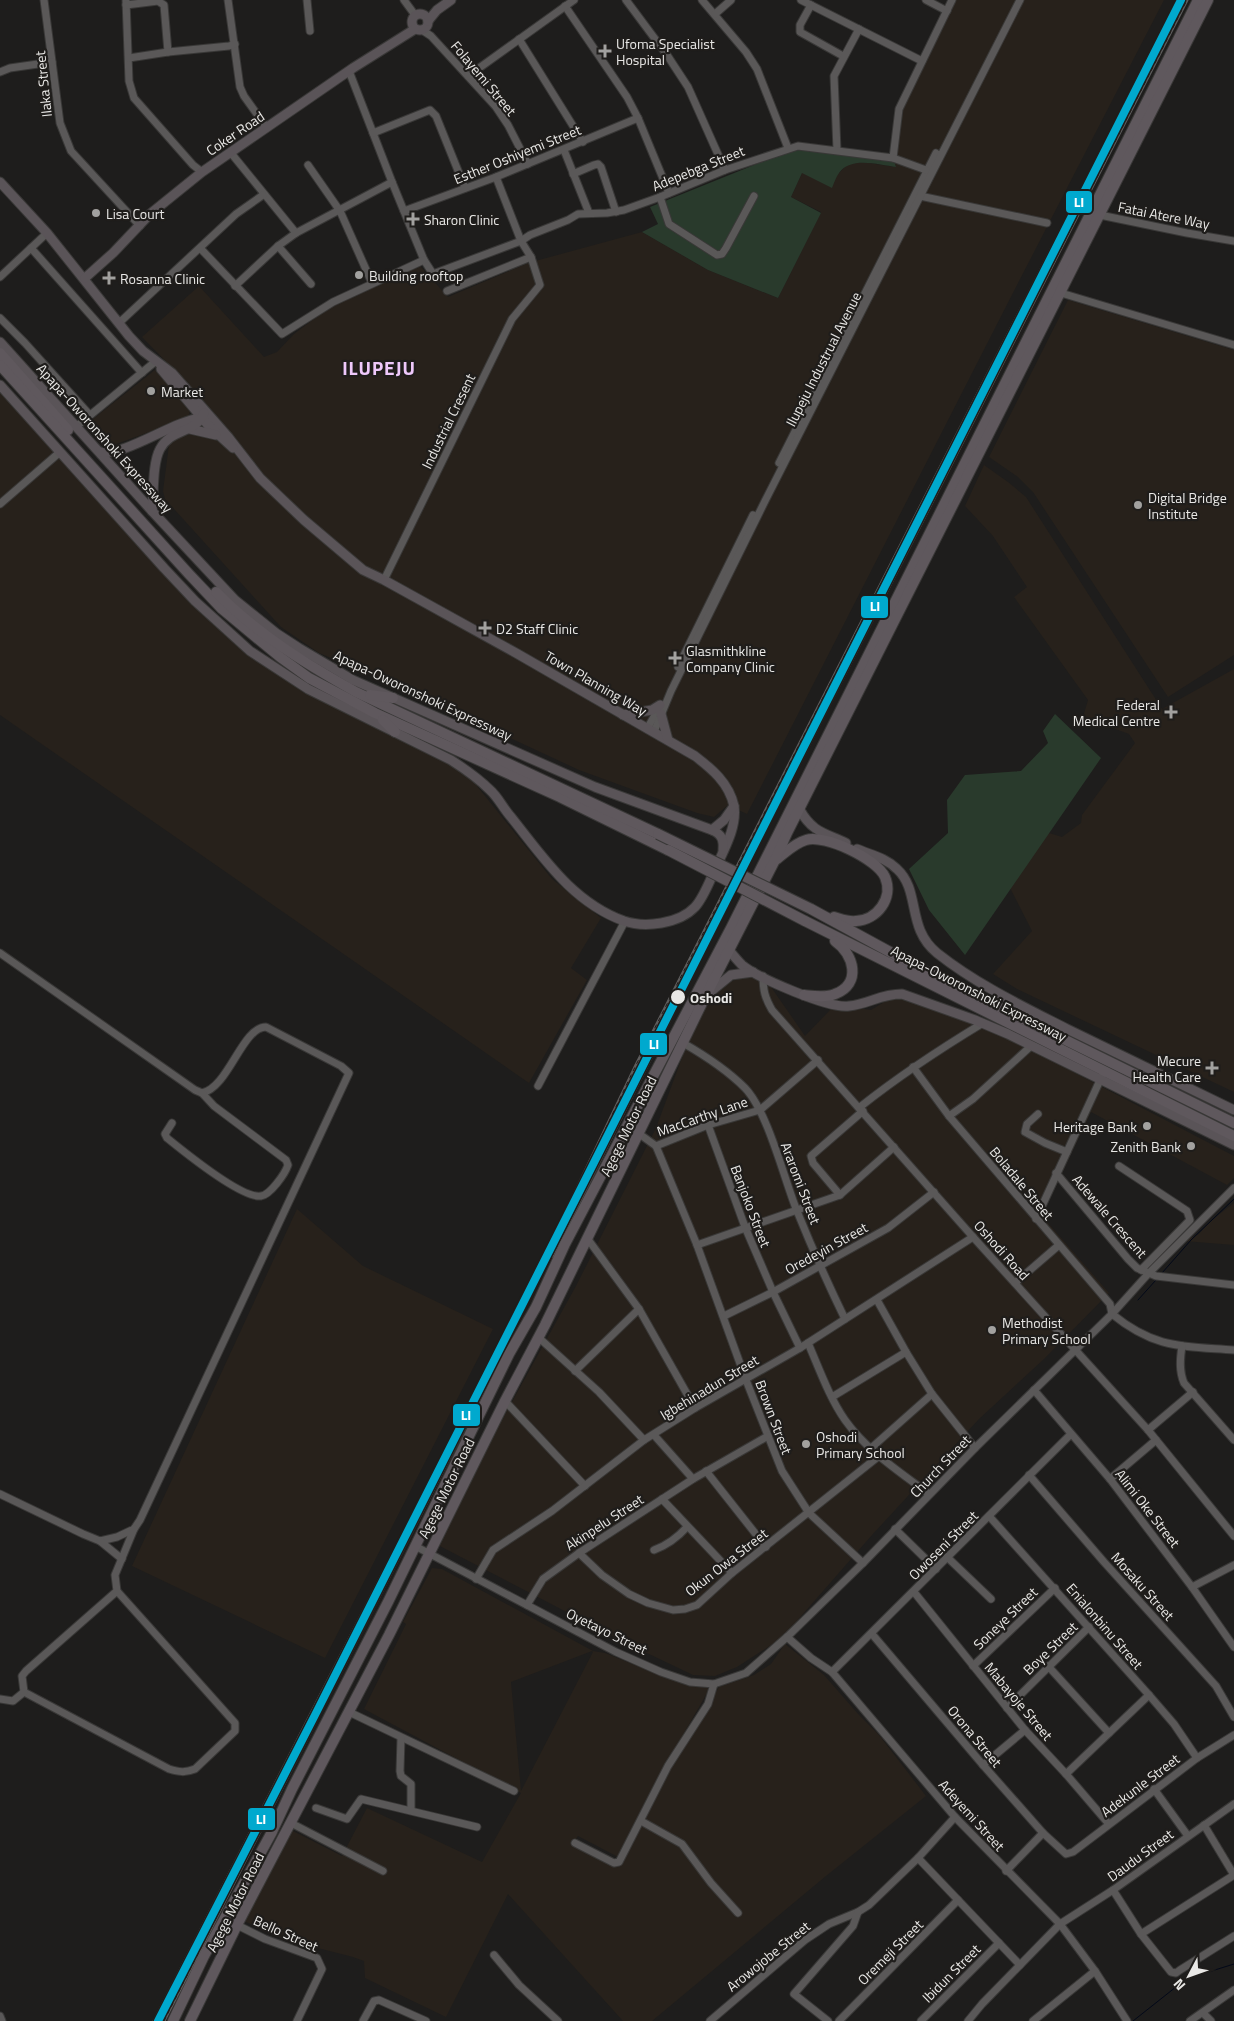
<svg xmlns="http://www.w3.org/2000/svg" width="1234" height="2021" viewBox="0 0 1234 2021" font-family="'Titillium Web',sans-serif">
	<rect width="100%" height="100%" fill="#1e1d1c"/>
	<g fill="#27211b" fill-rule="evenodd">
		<path d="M953 0H1164L1017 285 747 814 728 805 714 817 697 813 579 770 506 736 500 729 492 726 475 727 406 689 319 653 281 627 165 499 163 491 169 445 209 412 180 376 142 337 199 286 264 357 277 352 294 334 344 296 419 265 448 297 528 263 642 232 708 270 778 298 821 212 791 197 802 173H839L847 165 862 162 896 167 894 161 900 106Z"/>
		<path d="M1068 300 1234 350V655L1168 697 1033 492 1018 477 989 457Z"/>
		<path d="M155 370 190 411 188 418 105 448 84 426Z"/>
		<path d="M0 381 170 575 254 655 303 692 390 732 464 770 552 879 601 918 571 968 587 980 529 1083 0 715Z"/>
		<path d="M984 465 1008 482 1026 497 1162 709 1234 669V1092L1017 989 993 974 1032 931 1006 880 1046 832 1062 837 1081 823 1082 815 1135 743 1129 734 1083 717 1088 700 1014 597 1027 587 993 536 965 506Z"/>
		<path d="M760 971 805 1036 833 1007 843 1006 871 1010 899 993 947 1009 1060 1063V1065L1234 1156V1178L1227 1185 1091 1112 1042 1216 1109 1293 1044 1359 979 1419 872 1535 782 1638 737 1667 715 1676 693 1675 626 1643 434 1543 576 1286 656 1128 707 990Z"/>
		<path d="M1234 1203V1245L1184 1241 1199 1234 1208 1223Z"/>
		<path d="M297 1209 363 1266 493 1329 325 1658 132 1566Z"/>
		<path d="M432 1568 442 1569 593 1651 605 1653 686 1685 710 1688 684 1733 618 1857 578 1836 573 1843 620 1867 664 1778 719 1687 754 1675 771 1664 785 1644 824 1675 859 1715 879 1735 926 1796 826 1876 652 2021H623L508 1894 446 2017 365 1978 364 1961 353 1957 283 1939 242 1920 291 1830 342 1856 367 1808 482 1862 521 1793 364 1709 406 1624 403 1622ZM592 1651 593 1652 521 1791 511 1682Z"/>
	</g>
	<g fill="#293a2c">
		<path d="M800 150 894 161 896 167C879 165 851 156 839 173 836 177 834 183 832 188L802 173 791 197 821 213 778 298 708 270 642 232 658 224 650 207 789 151Z"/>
		<path d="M1055 714 1101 758 965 955 929 910 909 869 948 833 947 800 965 775 1021 771 1048 743 1043 731Z"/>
	</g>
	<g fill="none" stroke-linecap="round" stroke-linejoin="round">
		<g stroke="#030919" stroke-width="1">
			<path d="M1162 1273 1191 1240 1234 1199"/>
			<path d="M1138 1300 1156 1280"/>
			<path d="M1133 2021 1186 1979 1234 1964"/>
		</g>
		<defs>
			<g id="minor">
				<path d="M44 0 60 123 71 151 140 226"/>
				<path d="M126 0 129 81 134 98 193 165 202 172"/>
				<path d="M228 0 240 87 244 96 267 128"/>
				<path d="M307 0 310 31"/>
				<path d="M404 0 415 15"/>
				<path d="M626 0 667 55 688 87 725 170"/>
				<path d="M702 0 746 52 757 69 788 148"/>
				<path d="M801 0 922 61"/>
				<path d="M926 0 947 11"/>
				<path d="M126 5 158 1 164 5 168 52"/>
				<path d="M811 5 800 25V32L843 56"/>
				<path d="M565 6 627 97 638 118 669 193"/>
				<path d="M715 14 731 0"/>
				<path d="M422 30 431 36 496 107 508 125 528 164"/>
				<path d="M519 39 583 142"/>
				<path d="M129 58 168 52 229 46 235 44"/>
				<path d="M349 71 392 182 424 260 433 274 521 241 496 177"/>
				<path d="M0 72 10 68 52 62"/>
				<path d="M468 76 574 0"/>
				<path d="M373 133 430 110 436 116 465 188"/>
				<path d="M564 150 589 213"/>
				<path d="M837 150 834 76 859 29"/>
				<path d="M231 153 296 233"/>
				<path d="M893 158 899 109 952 0"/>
				<path d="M308 165 340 211 372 283"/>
				<path d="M573 174 594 165 598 164 601 167 616 212"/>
				<path d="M920 196 1047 223"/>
				<path d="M660 197 669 224 717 255 722 254 726 248 754 196"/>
				<path d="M404 211 496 177 638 118"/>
				<path d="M1095 214 1187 233 1234 241"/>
				<path d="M278 246 311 284"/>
				<path d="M31 248 142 373"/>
				<path d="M200 248 282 334 333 302 424 260"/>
				<path d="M0 277 47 233"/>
				<path d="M235 286 278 246 296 233 392 182"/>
				<path d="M447 291 531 257"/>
				<path d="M1061 293 1234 345"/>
				<path d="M0 318 25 343 89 414"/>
				<path d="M119 323 236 214 263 195"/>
				<path d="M77 426 156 361"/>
				<path d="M779 463 936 153"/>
				<path d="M0 504 60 452"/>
				<path d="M384 580 512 319 540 285 531 257 521 241 530 235 568 220 578 214 607 213 624 210 660 197 725 170 798 146 893 158 926 170"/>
				<path d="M678 667 753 515"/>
				<path d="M647 729 660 706"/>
				<path d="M654 732 671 691 765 501 1020 0"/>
				<path d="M0 953 195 1090 202 1093C229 1087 242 1027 266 1027L341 1066 349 1073 140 1520 134 1529 117 1537 100 1541 83 1534 0 1494"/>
				<path d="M763 976C763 990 765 998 772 1010L973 1237 1148 1430 1234 1536"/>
				<path d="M683 1043C704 1055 729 1072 745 1088 768 1112 784 1179 797 1211 812 1248 828 1284 845 1319"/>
				<path d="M913 1067 949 1116 1110 1304 1112 1314"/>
				<path d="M538 1086 625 921"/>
				<path d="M860 1107C899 1076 940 1049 983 1023"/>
				<path d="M1038 1114 1027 1124 1025 1132 1045 1143 1067 1152"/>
				<path d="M949 1116 973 1099 1031 1046"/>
				<path d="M172 1123 165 1134 167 1138C183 1151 242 1199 261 1196 270 1195 285 1174 288 1165L286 1160 214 1106 202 1093"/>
				<path d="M627 1125 656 1146 708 1125 760 1110 818 1060"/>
				<path d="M708 1125 745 1227 773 1292 800 1348"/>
				<path d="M656 1146 697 1245 746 1380 782 1471 809 1513 863 1563"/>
				<path d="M1119 1166 1187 1211 1190 1220 1141 1270"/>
				<path d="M1056 1173 1128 1259 1137 1268 1156 1276 1234 1285"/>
				<path d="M840 1195 813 1163 811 1156 863 1111"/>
				<path d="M1036 1219 1102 1076"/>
				<path d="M587 1238 639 1309 695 1408"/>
				<path d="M697 1245 840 1195 894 1147"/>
				<path d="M1015 1283 1059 1245"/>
				<path d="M877 1300 906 1352 932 1394 975 1448"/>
				<path d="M1112 1314C1155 1349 1182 1346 1234 1350"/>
				<path d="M724 1316 773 1292 888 1228 934 1192"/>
				<path d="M538 1337 599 1392 644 1440"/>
				<path d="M808 1343C819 1368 829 1397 845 1420 867 1451 900 1472 929 1494"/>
				<path d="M1182 1346C1180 1359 1179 1371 1184 1383L1234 1440"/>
				<path d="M575 1371 639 1309"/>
				<path d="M1034 1390 1110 1479 1192 1587 1234 1647"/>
				<path d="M832 1397 906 1352"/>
				<path d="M505 1401 585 1486"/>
				<path d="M1148 1430 1193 1392"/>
				<path d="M654 1435 693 1479"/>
				<path d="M870 1449 932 1394"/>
				<path d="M706 1471 766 1547"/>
				<path d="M1029 1475 1104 1562 1216 1686 1234 1717"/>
				<path d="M1110 1479 1156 1440"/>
				<path d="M662 1499 732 1573"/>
				<path d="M989 1516 1149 1695 1174 1724 1197 1758"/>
				<path d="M895 1529 936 1569"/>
				<path d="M100 1541 122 1559"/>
				<path d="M415 1546 616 1652 661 1672 690 1682 714 1684 746 1673 787 1637 863 1563 975 1448 1112 1314 1148 1274 1234 1188"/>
				<path d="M654 1550C668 1545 677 1538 687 1527"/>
				<path d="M579 1553 602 1575 629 1594 648 1603 673 1610 685 1609 697 1605 732 1573 879 1456"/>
				<path d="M947 1557 991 1599"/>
				<path d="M476 1579 493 1550 552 1511 644 1440 695 1408 800 1348 973 1237"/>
				<path d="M1192 1587 1234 1565"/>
				<path d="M117 1591 26 1671 22 1676 24 1692 169 1769C179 1772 185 1773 195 1769L235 1731V1723L117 1591 115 1575 134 1529"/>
				<path d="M914 1592 1025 1730 1066 1774 1108 1823"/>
				<path d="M527 1605 543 1579 579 1553 693 1479 768 1436"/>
				<path d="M872 1634 983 1765 1043 1833 1066 1854 1073 1852 1197 1758 1234 1735"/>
				<path d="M787 1637 811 1658 832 1672 955 1817 1060 1924 1095 1971 1127 2021"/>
				<path d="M973 1666 1055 1588"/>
				<path d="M1048 1666 1109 1733"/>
				<path d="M832 1672 1071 1434"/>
				<path d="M0 1699 13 1701 24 1692"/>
				<path d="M1007 1708 1089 1627"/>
				<path d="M349 1712 514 1791"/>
				<path d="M401 1738 400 1771 401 1776 411 1784V1810"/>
				<path d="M983 1765 1025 1730"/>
				<path d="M1066 1774 1149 1695"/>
				<path d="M1154 1789 1188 1836"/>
				<path d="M316 1808 347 1819 361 1799 477 1827"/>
				<path d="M641 1821 682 1844 711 1883 738 1913"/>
				<path d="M291 1823 383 1871"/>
				<path d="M1204 1825 1234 1875"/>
				<path d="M575 1843 614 1863 619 1862 668 1766 708 1704 714 1684"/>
				<path d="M918 1858 1020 1965"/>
				<path d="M1006 1871 1043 1833"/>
				<path d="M1113 1890 1141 1934 1171 1972 1176 1973 1180 1970 1234 1936"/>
				<path d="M237 1925 265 1939 317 1958 322 1969 297 2021"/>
				<path d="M1141 1934 1234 1875"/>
				<path d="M494 1955 519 1985 558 2021"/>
				<path d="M1203 2013 1211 2021"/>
				<path d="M0 2016 2 2021"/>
				<path d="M363 2021 374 2001 379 2000 426 2021"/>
				<path d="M710 2021 805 1940 829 1924 858 1912 869 1905 918 1858 955 1817"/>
				<path d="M828 2021 794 1994 853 1926 858 1912"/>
				<path d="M839 2021 958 1900"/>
				<path d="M921 2021 999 1943"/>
				<path d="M968 2021 982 2004 1060 1924 1113 1890 1234 1804"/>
				<path d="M1033 2021 1095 1971"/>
				<path d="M1190 2021 1234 1990"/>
			</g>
			<g id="major">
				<circle cx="420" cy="22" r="8"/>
				<path d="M428 21 437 10 451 0"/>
				<path d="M0 182 47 233 129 336 143 351 172 373 229 438 260 478 304 520 363 570 384 580 516 653 695 756C712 769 729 783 734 806 737 825 726 846 718 863 711 877 705 896 695 907 679 924 645 928 624 921 572 902 543 857 511 817 503 808 498 797 490 790 478 778 465 769 451 760L308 689 250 651 195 601 164 568 0 385"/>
				<path d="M85 278 113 253 150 214 202 172 353 68 415 29"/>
				<path d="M0 342 152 511 235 600 276 633 299 648 353 680 595 787 712 830 724 820 734 806"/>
				<path d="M161 369 208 425 233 448"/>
				<path d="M190 429 216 435"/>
				<path d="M100 452C124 457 173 421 201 418"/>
				<path d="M152 511C154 494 152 464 160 449 171 428 196 434 204 413"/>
				<path d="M661 714 668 740"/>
				<path d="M623 715 652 710 660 705"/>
				<path d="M800 810C812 832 825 833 846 843"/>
				<path d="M712 830C721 834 724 839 723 850"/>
				<path d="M857 849C871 855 886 858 897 869 921 891 906 928 937 953 976 984 1022 1006 1067 1029 1123 1056 1178 1083 1234 1110"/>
				<path d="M729 950C733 955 737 960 742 965 758 978 829 1009 849 1006 869 1004 880 994 902 994L975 1020 1008 1034 1234 1145"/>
				<path d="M709 993 731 975 753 972"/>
			</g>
			<g id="highway">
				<path d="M0 353 68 430"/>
				<path d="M0 365 188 573 222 609 280 657 309 678 375 713 560 797 668 850"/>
				<path d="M216 592C257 634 306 664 356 692L658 834"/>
				<path d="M370 695 393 698"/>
				<path d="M383 720 395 732"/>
				<path d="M777 859C786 852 795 843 806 840 825 834 877 859 885 877 894 898 877 920 856 921 848 922 841 919 834 917"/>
				<path d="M811 909 923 970 1234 1123"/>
				<path d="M805 921 1234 1136"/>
				<path d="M804 995C814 996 826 998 835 994 862 984 854 954 835 941"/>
				<path d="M173 2021 204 1956 272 1832 292 1789 388 1602 509 1354 536 1307 565 1244 731 928 1198 0"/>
				<path d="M190 2021 237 1925 389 1635 505 1401 545 1325 705 997 775 860 787 833 1208 0"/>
			</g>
		</defs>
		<use href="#minor" stroke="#393837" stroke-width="9"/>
		<use href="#major" stroke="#393837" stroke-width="11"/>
		<use href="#highway" stroke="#393837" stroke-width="12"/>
		<use href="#minor" stroke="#5a5858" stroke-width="7"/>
		<use href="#major" stroke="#5a5458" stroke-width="9"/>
		<use href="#highway" stroke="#5f585d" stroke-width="10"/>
		<defs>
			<g id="rail">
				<path d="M552 1256 719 922 1187 0"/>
				<path d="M154 2021 543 1259 636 1065 1178 0"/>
				<path d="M164 2021 503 1352"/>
			</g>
		</defs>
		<use href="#rail" stroke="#5e5d5d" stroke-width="3"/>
		<use href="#rail" stroke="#1f1d1b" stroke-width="1" stroke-dasharray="4" stroke-linecap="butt"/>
		<defs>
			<g id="highway-bridge">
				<path d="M658 834 811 909"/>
				<path d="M668 850 805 921"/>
			</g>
		</defs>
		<use href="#highway-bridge" stroke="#393837" stroke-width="12" stroke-linecap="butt"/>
		<use href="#highway-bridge" stroke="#5f585d" stroke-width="10"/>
		<defs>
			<path id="rail-1" d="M158 2021 315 1715 1181 0"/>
		</defs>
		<use href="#rail-1" stroke="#1f1d1b" stroke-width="11"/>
		<use href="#rail-1" stroke="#00a9ce" stroke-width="8"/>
	</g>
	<g fill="#a2a19f" stroke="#1f1d1b" stroke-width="2">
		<path d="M602.5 43.5h5v5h5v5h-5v5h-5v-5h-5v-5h5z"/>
		<circle cx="96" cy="213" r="5"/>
		<path d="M410.5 211.5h5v5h5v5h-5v5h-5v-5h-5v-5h5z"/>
		<circle cx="359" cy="275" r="5"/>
		<path d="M106.5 270.5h5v5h5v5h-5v5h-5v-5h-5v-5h5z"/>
		<circle cx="151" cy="391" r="5"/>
		<circle cx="1138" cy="505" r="5"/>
		<path d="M482.5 620.5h5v5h5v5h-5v5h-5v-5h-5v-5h5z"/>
		<path d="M672.5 650.5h5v5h5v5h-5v5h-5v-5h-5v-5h5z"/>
		<path d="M1168.5 704.5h5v5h5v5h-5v5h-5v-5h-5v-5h5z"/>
		<path d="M1209.5 1060.5h5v5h5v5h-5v5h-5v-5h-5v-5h5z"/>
		<circle cx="1147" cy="1126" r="5"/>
		<circle cx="1191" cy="1146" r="5"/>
		<circle cx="992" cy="1330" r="5"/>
		<circle cx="806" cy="1444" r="5"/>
	</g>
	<circle fill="#e9e8e6" stroke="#1f1d1b" stroke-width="2" cx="678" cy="997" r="8"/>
	<g text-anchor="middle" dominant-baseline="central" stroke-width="4.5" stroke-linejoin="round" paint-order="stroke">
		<g font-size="14" fill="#e9e8e6" stroke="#1f1d1b" text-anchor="start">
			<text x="616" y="43">Ufoma Specialist<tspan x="616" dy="16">Hospital</tspan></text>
			<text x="106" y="213">Lisa Court</text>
			<text x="424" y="219">Sharon Clinic</text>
			<text x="369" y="275">Building rooftop</text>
			<text x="120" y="278">Rosanna Clinic</text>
			<text x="161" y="391">Market</text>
			<text x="1148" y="497">Digital Bridge<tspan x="1148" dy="16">Institute</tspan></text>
			<text x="496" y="628">D2 Staff Clinic</text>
			<text x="686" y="650">Glasmithkline<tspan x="686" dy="16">Company Clinic</tspan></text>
			<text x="1160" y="704" text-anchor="end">Federal<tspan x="1160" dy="16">Medical Centre</tspan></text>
			<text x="1201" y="1060" text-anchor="end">Mecure<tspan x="1201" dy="16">Health Care</tspan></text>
			<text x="1137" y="1126" text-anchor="end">Heritage Bank</text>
			<text x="1181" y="1146" text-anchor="end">Zenith Bank</text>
			<text x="1002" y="1322">Methodist<tspan x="1002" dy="16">Primary School</tspan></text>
			<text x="816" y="1436">Oshodi<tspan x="816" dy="16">Primary School</tspan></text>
		</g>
		<g font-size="14" fill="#e9e8e6" stroke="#1f1d1b">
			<text transform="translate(484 78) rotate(50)">Folayemi Street</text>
			<text transform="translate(43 84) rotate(-96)">Ilaka Street</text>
			<text transform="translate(235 133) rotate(-34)">Coker Road</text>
			<text transform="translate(517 154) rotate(-22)">Esther Oshiyemi Street</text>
			<text transform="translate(698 168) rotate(-22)">Adepebga Street</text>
			<text transform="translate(1164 215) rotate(11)">Fatai Atere Way</text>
			<text transform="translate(823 359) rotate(-63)">Ilupeju Industrual Avenue</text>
			<text transform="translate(448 421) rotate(-64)">Industrial Cresent</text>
			<text transform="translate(105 438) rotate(48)">Apapa-Oworonshoki Expressway</text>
			<text transform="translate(596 683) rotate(30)">Town Planning Way</text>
			<text transform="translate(423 695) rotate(25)">Apapa-Oworonshoki Expressway</text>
			<text transform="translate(979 993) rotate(27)">Apapa-Oworonshoki Expressway</text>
			<text transform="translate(702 1116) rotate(-19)">MacCarthy Lane</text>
			<text transform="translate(628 1126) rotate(-64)">Agege Motor Road</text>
			<text transform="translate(801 1183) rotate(69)">Araromi Street</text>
			<text transform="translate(1022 1183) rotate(50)">Boladale Street</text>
			<text transform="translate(751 1206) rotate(69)">Banjoko Street</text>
			<text transform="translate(1110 1216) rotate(49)">Adewale Crescent</text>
			<text transform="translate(826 1248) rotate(-29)">Oredeyin Street</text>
			<text transform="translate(1002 1250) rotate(48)">Oshodi Road</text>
			<text transform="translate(709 1387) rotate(-31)">Igbehinadun Street</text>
			<text transform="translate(774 1417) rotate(69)">Brown Street</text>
			<text transform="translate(940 1466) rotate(-46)">Church Street</text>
			<text transform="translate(446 1488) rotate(-64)">Agege Motor Road</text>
			<text transform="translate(1148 1508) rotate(52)">Alimi Oke Street</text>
			<text transform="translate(604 1522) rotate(-33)">Akinpelu Street</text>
			<text transform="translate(943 1545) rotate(-45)">Owoseni Street</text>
			<text transform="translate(726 1562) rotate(-38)">Okun Owa Street</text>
			<text transform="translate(1143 1586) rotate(48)">Mosaku Street</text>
			<text transform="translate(1005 1618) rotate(-44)">Soneye Street</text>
			<text transform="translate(1105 1626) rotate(49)">Enialonbinu Street</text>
			<text transform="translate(607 1631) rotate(26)">Oyetayo Street</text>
			<text transform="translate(1050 1648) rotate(-44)">Boye Street</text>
			<text transform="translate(1019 1701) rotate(50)">Mabayoje Street</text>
			<text transform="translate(975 1736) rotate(50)">Orona Street</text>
			<text transform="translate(1140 1785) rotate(-37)">Adekunle Street</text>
			<text transform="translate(972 1815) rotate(48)">Adeyemi Street</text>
			<text transform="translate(1140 1855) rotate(-36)">Daudu Street</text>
			<text transform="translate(235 1902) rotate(-63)">Agege Motor Road</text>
			<text transform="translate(286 1933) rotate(24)">Bello Street</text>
			<text transform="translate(890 1952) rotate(-45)">Oremeji Street</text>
			<text transform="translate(768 1956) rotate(-39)">Arowojobe Street</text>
			<text transform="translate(951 1973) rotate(-45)">Ibidun Street</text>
		</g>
		<g font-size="14" font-weight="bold" fill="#e9e8e6" stroke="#1f1d1b" text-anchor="start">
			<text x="690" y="997">Oshodi</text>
		</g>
		<g font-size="19" font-weight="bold" letter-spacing="1" fill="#eec8fb" stroke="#1f1d1b">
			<text x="379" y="367">ILUPEJU</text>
		</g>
	</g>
	<g stroke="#1f1d1b" stroke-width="2">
		<rect x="1065" y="190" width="28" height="24" rx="5" fill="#00a9ce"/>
		<rect x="860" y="595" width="29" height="24" rx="5" fill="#00a9ce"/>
		<rect x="639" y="1032" width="29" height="24" rx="5" fill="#00a9ce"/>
		<rect x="452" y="1403" width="29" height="24" rx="5" fill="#00a9ce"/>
		<rect x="247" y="1807" width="29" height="24" rx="5" fill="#00a9ce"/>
	</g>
	<g font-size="14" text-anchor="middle" font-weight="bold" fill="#fff">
		<text x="1079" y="207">LI</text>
		<text x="875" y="611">LI</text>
		<text x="654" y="1049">LI</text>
		<text x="466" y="1420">LI</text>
		<text x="261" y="1824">LI</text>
	</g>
	<g transform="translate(1189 1976) rotate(229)" stroke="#1f1d1b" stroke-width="4" paint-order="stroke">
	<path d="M0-4L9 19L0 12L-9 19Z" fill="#e9e8e6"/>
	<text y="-8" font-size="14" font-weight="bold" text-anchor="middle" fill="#e9e8e6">N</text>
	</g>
</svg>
